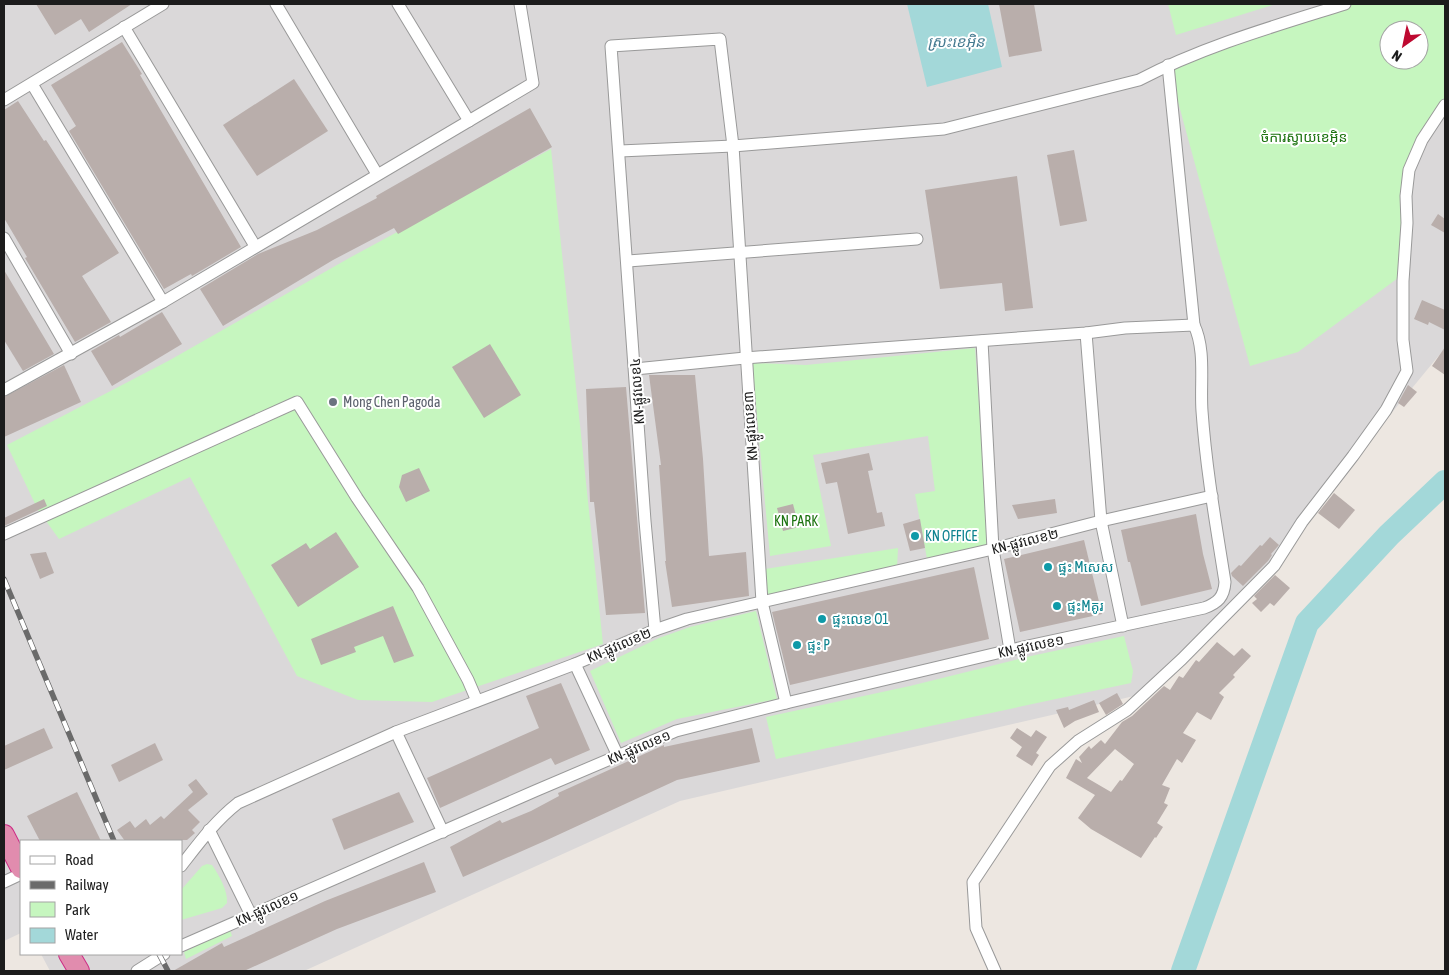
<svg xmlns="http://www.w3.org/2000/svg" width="1449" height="975" viewBox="0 0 1449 975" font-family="'Asap Condensed','Noto Sans Khmer',sans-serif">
	<rect width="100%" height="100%" fill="#ede7e1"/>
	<path fill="#dad8d9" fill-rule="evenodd" d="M4 4H1445V348L1302 522 1274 566 1147 693 680 801 304 971H50L41 954H181V841H21V933L4 941ZM1389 30H1419V60H1389Z"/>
	<g fill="#c6f6bf" fill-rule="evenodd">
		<path d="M1168 4H1276L1176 35Z"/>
		<path d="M1345 4H1445V101L1412 166 1398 278 1298 352 1250 366 1168 65ZM1389 30H1419V60H1389Z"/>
		<path d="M551 149 603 644 432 702 358 700 297 676 190 477 59 539 38 510 7 445 170 360 351 257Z"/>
		<path d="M975 348 989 547 928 564 915 494 935 491 928 436 813 455 831 546 770 556 752 363 806 365Z"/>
		<path d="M898 548 897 568 767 596 765 569Z"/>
		<path d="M756 611 777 699 677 719 621 743 590 671 659 638 690 627Z"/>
		<path d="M1124 636 1133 671 1131 683 776 759 766 717 910 686 1031 656Z"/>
		<path d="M207 864 212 865C219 875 228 891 227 903L222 908 181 920V890L202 866Z"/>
		<path d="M230 930 232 936 186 959 184 952Z"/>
	</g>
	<path fill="#a3d8d9" d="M907 4H988L1002 67 927 87Z"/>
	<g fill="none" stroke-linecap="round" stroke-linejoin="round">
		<path stroke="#a3d8d9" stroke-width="24" d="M1183 971 1307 623 1389 535 1445 482"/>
	</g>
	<g fill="#b9aeab" fill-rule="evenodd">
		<path d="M36 4H132L89 32 81 19 55 35Z"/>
		<path d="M999 4H1034L1042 51 1009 57Z"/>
		<path d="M122 42 142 74 140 75 241 247 192 276 191 274 164 289 69 131 76 126 51 85Z"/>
		<path d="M294 79 328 131 257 176 223 125Z"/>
		<path d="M18 101 44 141 46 140 119 253 82 276 111 322 75 342 25 258 27 257 4 218V110Z"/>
		<path d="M530 108 552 147 398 234 394 228 333 260 223 326 200 289 258 254 317 230 377 198 376 196Z"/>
		<path d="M1074 150 1087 221 1060 226 1047 155Z"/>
		<path d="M1017 176 1033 308 1005 311 1002 283 940 289 925 190Z"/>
		<path d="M1438 214 1445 219V233L1431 225Z"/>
		<path d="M4 270 54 354 23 371 4 340Z"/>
		<path d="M1422 300 1445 310V330L1429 322 1428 325 1414 319Z"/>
		<path d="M162 312 182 344 112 386 91 351 119 335 120 337Z"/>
		<path d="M490 344 521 395 484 418 452 367Z"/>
		<path d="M1445 347V375L1432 366Z"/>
		<path d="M64 365 81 402 4 437V397Z"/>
		<path d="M649 375H695L703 459 709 556 746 552 749 596 672 607 665 561H666L659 465H661Z"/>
		<path d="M1408 385 1417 392 1404 407 1398 403Z"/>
		<path d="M626 387 645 613 606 615 594 502H590L586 389Z"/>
		<path d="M869 453 873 470 868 471 877 513 882 512 885 526 848 534 837 482 826 484 821 463Z"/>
		<path d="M419 468 430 491 406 502 399 487 402 475Z"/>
		<path d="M1334 493 1355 510 1339 529 1318 513Z"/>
		<path d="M44 499 47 506 4 526V518Z"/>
		<path d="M1055 499 1057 513 1018 519 1012 505Z"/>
		<path d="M793 504 799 527 783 531 777 508Z"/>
		<path d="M1196 514 1203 554 1212 589 1141 606 1130 562H1128L1121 530Z"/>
		<path d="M920 519 925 548 910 551 903 524Z"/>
		<path d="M336 532 359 567 298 607 271 565 306 543 310 549Z"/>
		<path d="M1270 537 1279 545 1271 554 1272 555 1268 561 1243 586 1232 576 1231 573 1239 565 1241 566 1260 545 1262 546Z"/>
		<path d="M1084 540 1102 614 1020 632 1004 559Z"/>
		<path d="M46 552 54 573 40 579 30 554Z"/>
		<path d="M974 567 989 639 790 685 772 612Z"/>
		<path d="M1275 575 1290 588 1274 606 1270 603 1261 612 1252 603 1257 599 1254 596Z"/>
		<path d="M393 606 414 656 394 663 383 636 354 647 356 652 321 665 311 639Z"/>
		<path d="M1217 642 1234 656 1242 648 1251 656 1233 675 1235 677 1219 693 1224 697 1211 720 1197 712 1183 733 1196 740 1182 763 1177 759 1162 785 1170 788 1164 803 1168 805 1157 823 1163 827 1156 838 1155 837 1141 858 1091 829 1078 818 1095 795 1066 778 1076 759 1082 763 1079 757 1089 746 1091 749 1101 740 1105 744 1122 722 1132 716 1164 686 1170 690 1179 676 1183 678 1196 660 1199 662ZM1115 749 1134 764 1122 781 1120 780 1111 792 1087 778Z"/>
		<path d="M561 683 590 750 555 765 551 758 440 808 427 778 539 728 526 696Z"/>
		<path d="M1117 693 1123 704 1106 715 1099 703Z"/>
		<path d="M1094 700 1099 712 1075 721 1064 728 1056 710 1068 707 1069 710Z"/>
		<path d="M44 728 53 748 4 770V746Z"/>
		<path d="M752 728 760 762 677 780 547 840 463 877 450 847 500 820 502 823 531 811 559 796 558 793 664 745V747Z"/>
		<path d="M1017 728 1031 737 1036 730 1047 737 1036 753 1039 755 1032 766 1016 756 1022 747 1010 738Z"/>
		<path d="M155 743 163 760 119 782 111 765Z"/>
		<path d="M196 779 208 794 188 810 200 822 192 830 195 833 187 840 125 841 117 830 130 821 135 828 146 819 150 825 161 816 164 819 193 792 188 785Z"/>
		<path d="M77 792 101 841H40L27 816Z"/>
		<path d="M399 792 414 822 344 850 332 819Z"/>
		<path d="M424 862 436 892 337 929 244 971H173L222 943 224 947 325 901Z"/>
	</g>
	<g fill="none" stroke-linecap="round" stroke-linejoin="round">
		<defs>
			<g id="street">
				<path d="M276 4 377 174"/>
				<path d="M398 4 469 121"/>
				<path d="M124 27 255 246"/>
				<path d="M1168 65 1194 325"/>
				<path d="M32 84 163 302"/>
				<path d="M4 100 163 4"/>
				<path d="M620 151 733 146 944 129 1139 80C1204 46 1275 26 1345 4"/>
				<path d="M4 238 71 354"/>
				<path d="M628 261 917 239"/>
				<path d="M1086 333 1101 521 1123 626"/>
				<path d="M982 341 993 549 1010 650"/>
				<path d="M4 390 163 302 533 83 520 4"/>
				<path d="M4 534 297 402 357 498 418 588 468 680 477 701"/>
				<path d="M655 630 645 521 611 46 720 39 733 146 762 602 786 703"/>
				<path d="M575 664 618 756"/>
				<path d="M396 732 443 832"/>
				<path d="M209 830 251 915"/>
				<path d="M181 866C199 843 215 821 238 803L396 732 575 664 655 630 687 619 993 549 1101 521 1212 496"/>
				<path d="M4 882 21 874"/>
				<path d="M181 946 535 791 676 731 786 703 1010 650 1204 608C1218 603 1224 597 1225 582 1216 525 1206 468 1202 411 1200 383 1206 350 1194 325L1125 328 1086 333 745 358 635 369"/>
				<path d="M137 971 164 954"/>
				<path d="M995 971 976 928 973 882 1050 766 1078 741 1127 710 1182 659 1274 566 1302 522 1353 456 1386 410 1407 371 1403 340V281L1407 223 1406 196 1409 170 1422 140 1445 105"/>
			</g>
			<g id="highway">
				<path d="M4 835 21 868"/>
				<path d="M69 954 79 971"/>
			</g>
		</defs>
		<use href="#street" stroke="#999" stroke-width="13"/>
		<use href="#highway" stroke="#cd2c85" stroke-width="22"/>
		<use href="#street" stroke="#fff" stroke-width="11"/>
		<use href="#highway" stroke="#e18cae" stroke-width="20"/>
		<defs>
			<g id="rail">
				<path d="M4 579 114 841"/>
				<path d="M159 954 168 971"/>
			</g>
		</defs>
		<use href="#rail" stroke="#6a6a6a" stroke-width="5.5"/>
		<use href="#rail" stroke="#fff" stroke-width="4" stroke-dasharray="11" stroke-linecap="butt"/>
	</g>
	<circle fill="#6b7280" stroke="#fff" stroke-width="2" cx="333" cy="402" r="5"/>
	<g fill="#0f9aa8" stroke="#fff" stroke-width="2">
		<circle cx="915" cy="536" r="5"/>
		<circle cx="1048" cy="567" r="5"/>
		<circle cx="1057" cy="606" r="5"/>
		<circle cx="822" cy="619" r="5"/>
		<circle cx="797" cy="645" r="5"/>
	</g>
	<g text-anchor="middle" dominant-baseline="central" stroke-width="4" stroke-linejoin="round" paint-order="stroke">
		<g font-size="14" fill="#1d7310" stroke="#fff">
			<text x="1304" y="137">ចំការស្វាយខេអ៊ិន</text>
			<text x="796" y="521">KN PARK</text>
		</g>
		<g font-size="14" fill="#1c1c1c" stroke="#fff">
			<text transform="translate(637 391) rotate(-94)">KN-ផ្លូវលេខ៤</text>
			<text transform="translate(750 426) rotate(-94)">KN-ផ្លូវលេខ៣</text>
			<text transform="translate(1025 541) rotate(-14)">KN-ផ្លូវលេខ២</text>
			<text transform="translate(619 645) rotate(-23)">KN-ផ្លូវលេខ២</text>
			<text transform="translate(1031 646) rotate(-12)">KN-ផ្លូវលេខ១</text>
			<text transform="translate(639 747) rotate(-23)">KN-ផ្លូវលេខ១</text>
			<text transform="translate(267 908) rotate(-24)">KN-ផ្លូវលេខ១</text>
		</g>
		<g font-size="14" fill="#5b616d" stroke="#fff" text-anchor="start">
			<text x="343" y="402">Mong Chen Pagoda</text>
		</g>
		<g font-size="14" fill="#0d838f" stroke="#fff" text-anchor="start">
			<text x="925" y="536">KN OFFICE</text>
			<text x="1058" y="567">ផ្ទះ Mសេស</text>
			<text x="1067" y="606">ផ្ទះMគូរ</text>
			<text x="832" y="619">ផ្ទះលេខ O1</text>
			<text x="807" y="645">ផ្ទះ P</text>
		</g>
		<g font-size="15" font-style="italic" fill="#447a90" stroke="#fff">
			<text x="956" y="41">ស្រះខេអ៊ិន</text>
		</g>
	</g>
	<rect width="1449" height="975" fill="none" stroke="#1c1c1c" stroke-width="10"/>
	<rect x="20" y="840" width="162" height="115" fill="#ffffff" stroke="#a4a4a4"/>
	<rect x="30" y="856" width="25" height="8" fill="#ffffff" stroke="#a4a4a4"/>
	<text x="65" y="865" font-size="15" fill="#1c1c1c">Road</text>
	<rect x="30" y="881" width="25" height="8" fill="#6a6a6a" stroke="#a4a4a4"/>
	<text x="65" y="890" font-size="15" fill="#1c1c1c">Railway</text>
	<rect x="30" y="902" width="25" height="15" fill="#c6f6bf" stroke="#a4a4a4"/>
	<text x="65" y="915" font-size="15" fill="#1c1c1c">Park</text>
	<rect x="30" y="928" width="25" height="15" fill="#a3d8d9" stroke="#a4a4a4"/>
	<text x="65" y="940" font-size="15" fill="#1c1c1c">Water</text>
	<g transform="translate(1404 45) rotate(213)"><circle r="24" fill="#ffffff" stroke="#a4a4a4"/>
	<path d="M0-4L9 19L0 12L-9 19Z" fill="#be0930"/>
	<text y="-8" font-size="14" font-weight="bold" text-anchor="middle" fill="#1c1c1c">N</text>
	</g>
</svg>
